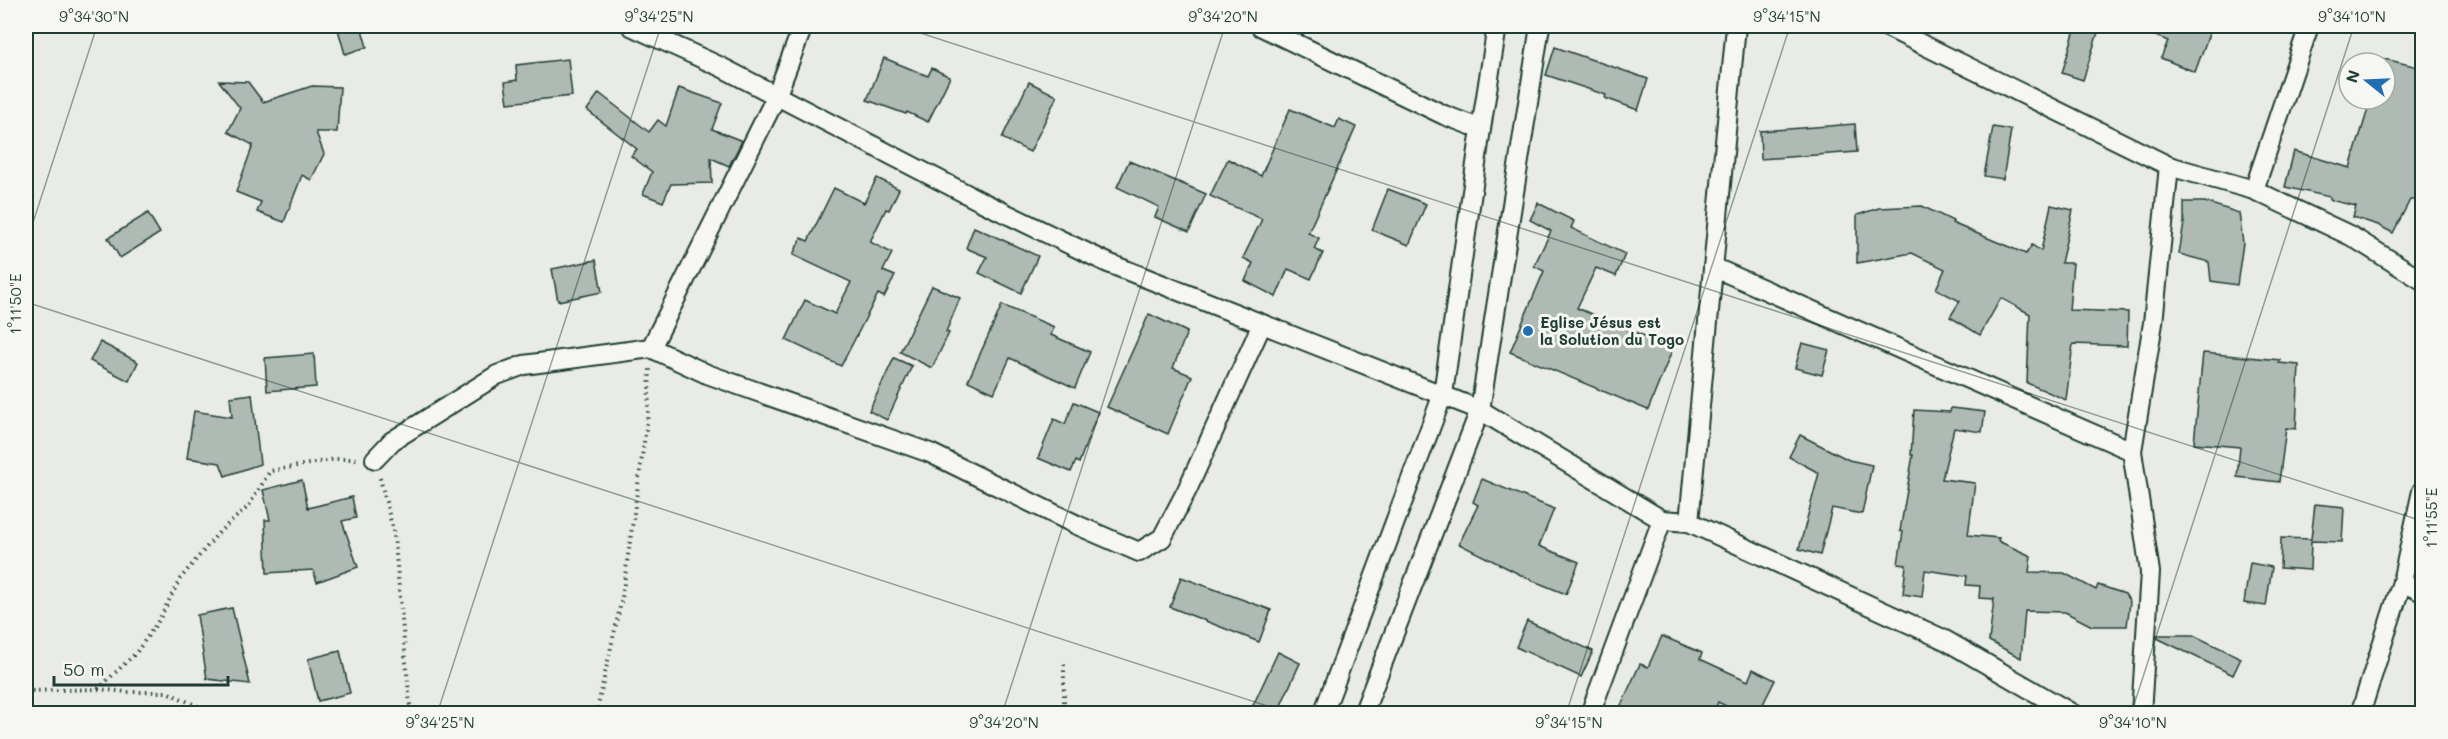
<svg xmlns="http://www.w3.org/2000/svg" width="2448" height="739" viewBox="0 0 2448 739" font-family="Mali,sans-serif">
	<rect width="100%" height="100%" fill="#e9ebe7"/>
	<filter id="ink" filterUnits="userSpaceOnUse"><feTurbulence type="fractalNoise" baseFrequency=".0167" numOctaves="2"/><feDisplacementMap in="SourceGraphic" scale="12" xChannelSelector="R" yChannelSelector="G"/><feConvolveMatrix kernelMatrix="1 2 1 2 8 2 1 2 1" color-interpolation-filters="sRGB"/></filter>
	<g filter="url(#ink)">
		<g fill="#b0bab5" stroke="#1f3d34" stroke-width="1.5">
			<path d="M337 26H361L367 47 345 54Z"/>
			<path d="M2076 26H2100L2083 80 2062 73Z"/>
			<path d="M2131 26H2212L2195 72 2161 58 2168 41Z"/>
			<path d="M1555 47 1648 79 1638 110 1605 98 1606 95 1546 75Z"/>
			<path d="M884 58 928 76 932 68 950 77 928 122 907 112 906 114 867 100Z"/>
			<path d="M568 59 572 96 508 103 505 82 517 80 516 65Z"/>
			<path d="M2385 59 2422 68V91L2418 110 2422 111V200H2410L2393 233 2378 225 2353 217 2356 206 2330 200V197L2285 187 2294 151 2350 168 2371 99H2385Z"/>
			<path d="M219 81 248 82 263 102 312 86 340 87 337 132H316L324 154 311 180 302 175 284 222 257 212 261 202 236 192 253 145 228 132 240 108Z"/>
			<path d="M1029 82 1057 96 1030 152 1002 138Z"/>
			<path d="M679 88 722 103 712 129 742 141 729 166 711 158 712 183 671 184 663 202 643 194 652 172 631 156 637 149 587 110 599 93 649 132 658 120 666 126Z"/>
			<path d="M1290 109 1335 128 1339 119 1356 127 1308 233 1319 238 1314 249 1323 253 1311 279 1288 269 1276 297 1245 281 1253 263 1243 258 1262 219 1210 196 1228 159 1261 176Z"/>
			<path d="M1855 124 1857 152 1761 159 1760 131Z"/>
			<path d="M1993 127 2011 130 2003 179 1984 176Z"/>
			<path d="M1129 161 1206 194 1189 232 1155 217 1159 207 1117 187Z"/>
			<path d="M877 178 899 189 889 210 886 209 870 242 892 253 883 271 895 276 884 297 878 294 841 366 786 340 805 300 835 314 851 282 793 255 801 238 808 241 834 188 864 203Z"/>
			<path d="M1388 189 1426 204 1409 245 1372 230Z"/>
			<path d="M2184 202H2205L2239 213 2243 243 2237 285 2211 281 2209 262 2179 254 2184 223Z"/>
			<path d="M1538 203 1574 221 1571 228 1625 254 1616 276 1596 268 1577 308 1673 348 1648 410 1510 352 1544 271 1534 266 1551 231 1530 220Z"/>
			<path d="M2051 205 2073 210 2061 263H2073L2069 310 2128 312 2127 346 2073 344 2066 400 2027 383 2030 314 2001 298 1980 335 1950 317 1960 301 1936 289 1945 269 1912 253 1857 263V215L1879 208 1922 206 1953 221 1952 223 2026 254 2032 245 2041 251Z"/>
			<path d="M148 213 160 233 120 258 108 238Z"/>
			<path d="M974 227 1038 256 1021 293 979 273 987 257 966 248Z"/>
			<path d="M596 260 602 292 558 301 552 269Z"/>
			<path d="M932 286 960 298 946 332 949 333 932 368 900 352Z"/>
			<path d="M1002 305 1054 327 1051 335 1090 352 1075 388 1010 358 994 393 968 381Z"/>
			<path d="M1149 314 1187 332 1173 368 1192 376 1168 434 1107 407Z"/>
			<path d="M100 342 138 362 129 381 90 361Z"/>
			<path d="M1802 343 1829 350 1822 375 1795 368Z"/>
			<path d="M2203 353 2280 360 2279 363 2299 365 2296 429 2286 428 2279 482 2237 477 2240 447 2194 443Z"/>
			<path d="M314 354 316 387 267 391 265 358Z"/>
			<path d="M894 358 912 366 887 420 869 411Z"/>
			<path d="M252 394 260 464 225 476 220 463 187 458 194 411 232 417 230 397Z"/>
			<path d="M1074 402 1098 412 1079 463 1076 461 1071 472 1038 458 1054 419 1065 424Z"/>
			<path d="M1951 408 1985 412 1982 432 1954 428 1942 479 1975 483 1968 535 1999 538 1998 541 2031 556 2029 572 2064 573 2096 590 2098 585 2125 594 2130 602 2127 626H2092L2065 612 2025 611 2021 658 1989 641 1994 599 1979 598 1980 586 1966 585 1967 576 1925 570 1922 597 1903 594 1906 565 1898 564 1903 532 1900 531 1913 455H1911L1914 410 1950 412Z"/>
			<path d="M1800 435 1849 460 1872 465 1862 514 1832 508 1820 555 1799 549 1819 473 1789 457Z"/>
			<path d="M1482 479 1554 509 1539 546 1579 562 1566 594 1531 580 1459 544 1478 505 1473 502Z"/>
			<path d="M302 480 308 508 352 497 356 518 342 521 358 567 317 582 313 570 267 573 265 520H270L263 490Z"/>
			<path d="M2315 504 2344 507 2342 542 2311 541 2310 570 2280 568 2281 538 2311 539Z"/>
			<path d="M2250 563 2272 567 2266 606 2244 603Z"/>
			<path d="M1181 577 1271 610 1259 642 1170 607Z"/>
			<path d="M232 608 250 684 207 679 197 615Z"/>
			<path d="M1527 621 1593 651 1581 677 1516 647Z"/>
			<path d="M2157 635H2193L2241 658 2233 675 2157 638Z"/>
			<path d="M1662 636 1702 653 1700 659 1748 681 1753 669 1775 680 1758 714H1742L1718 702 1713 714H1617L1640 664 1648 667Z"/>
			<path d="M340 651 350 693 318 701 308 659Z"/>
			<path d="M1278 652 1300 663 1277 714H1249Z"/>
		</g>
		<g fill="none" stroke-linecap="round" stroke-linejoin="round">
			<defs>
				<g id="minor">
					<path d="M631 26 721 67 980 201 1108 263 1480 410 1662 520 1689 522 1945 640 2073 714"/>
					<path d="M1260 26 1444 115 1481 129"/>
					<path d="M1885 26 2169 166 2254 190 2351 236 2422 280"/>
					<path d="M2254 190 2309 26"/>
					<path d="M1713 267 2132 451"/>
					<path d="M651 348 776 97 803 26"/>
					<path d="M375 459 392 441 497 375 524 365 651 348 707 374 930 453 1077 525 1139 552 1162 538 1187 490 1262 324"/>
					<path d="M1689 522 1736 26"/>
					<path d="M2402 582 2422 491"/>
					<path d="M1323 714 1443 394 1481 129 1497 26"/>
					<path d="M1363 714 1480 410 1540 26"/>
					<path d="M1590 714 1662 520"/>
					<path d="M2141 714 2150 572 2132 451 2153 323 2169 166"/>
					<path d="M2360 714 2402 582 2422 592"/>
				</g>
			</defs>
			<use href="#minor" stroke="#1f3d34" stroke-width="22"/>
			<g stroke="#1f3d34" stroke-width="4" stroke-dasharray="1.5 4.5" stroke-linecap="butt">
				<path d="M380 478 394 534 410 705 416 714"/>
				<path d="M98 689 127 692H167L214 714"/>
				<path d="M26 691 98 689 136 653 159 620 180 579 220 531 248 507 270 471 336 459H357"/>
				<path d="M596 714 622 598 648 414 650 368"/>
				<path d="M1064 714V661"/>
			</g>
			<use href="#minor" stroke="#f6f6f2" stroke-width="18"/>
		</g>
	</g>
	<path fill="none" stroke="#1f3d34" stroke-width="1.5" stroke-opacity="0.45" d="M899 26 2422 521M26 244 97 26M26 302 1292 714M437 714 661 26M1002 714 1225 26M1566 714 1790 26M2131 714 2354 26"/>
	<circle fill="#1f6fb2" stroke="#f6f6f2" stroke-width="2" cx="1528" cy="331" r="6"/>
	<g text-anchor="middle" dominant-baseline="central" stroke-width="6" stroke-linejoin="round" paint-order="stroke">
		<g font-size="15" font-weight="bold" fill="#1f3d34" stroke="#f6f6f2" text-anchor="start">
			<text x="1540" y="322">Eglise Jésus est<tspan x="1540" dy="17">la Solution du Togo</tspan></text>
		</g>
	</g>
	<rect width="2448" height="739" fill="none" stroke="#f6f6f2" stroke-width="66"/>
	<g transform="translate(2367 81) rotate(288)"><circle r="28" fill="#f6f6f2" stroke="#a0aca6" stroke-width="1.5"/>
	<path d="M0-4.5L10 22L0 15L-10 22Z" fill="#1f6fb2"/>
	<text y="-9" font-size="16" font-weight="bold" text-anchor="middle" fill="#1f3d34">N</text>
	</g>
	<path d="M54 676v9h174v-9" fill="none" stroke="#1f3d34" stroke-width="3"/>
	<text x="63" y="676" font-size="18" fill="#1f3d34" stroke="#f6f6f2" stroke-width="4.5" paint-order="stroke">50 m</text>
	<rect x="33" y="33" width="2382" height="673" fill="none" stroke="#1f3d34" stroke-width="2"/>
	<g font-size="15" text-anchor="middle" fill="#1f3d34">
		<text x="94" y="22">9°34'30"N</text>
		<text x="659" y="22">9°34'25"N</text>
		<text x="1223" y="22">9°34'20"N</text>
		<text x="1787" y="22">9°34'15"N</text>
		<text x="2352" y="22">9°34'10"N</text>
		<text transform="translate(16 304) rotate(-90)" y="5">1°11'50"E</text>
		<text transform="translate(2432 518) rotate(-90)" y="5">1°11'55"E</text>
		<text x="440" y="728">9°34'25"N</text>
		<text x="1004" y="728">9°34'20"N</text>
		<text x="1569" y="728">9°34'15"N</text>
		<text x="2133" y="728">9°34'10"N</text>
	</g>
</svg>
